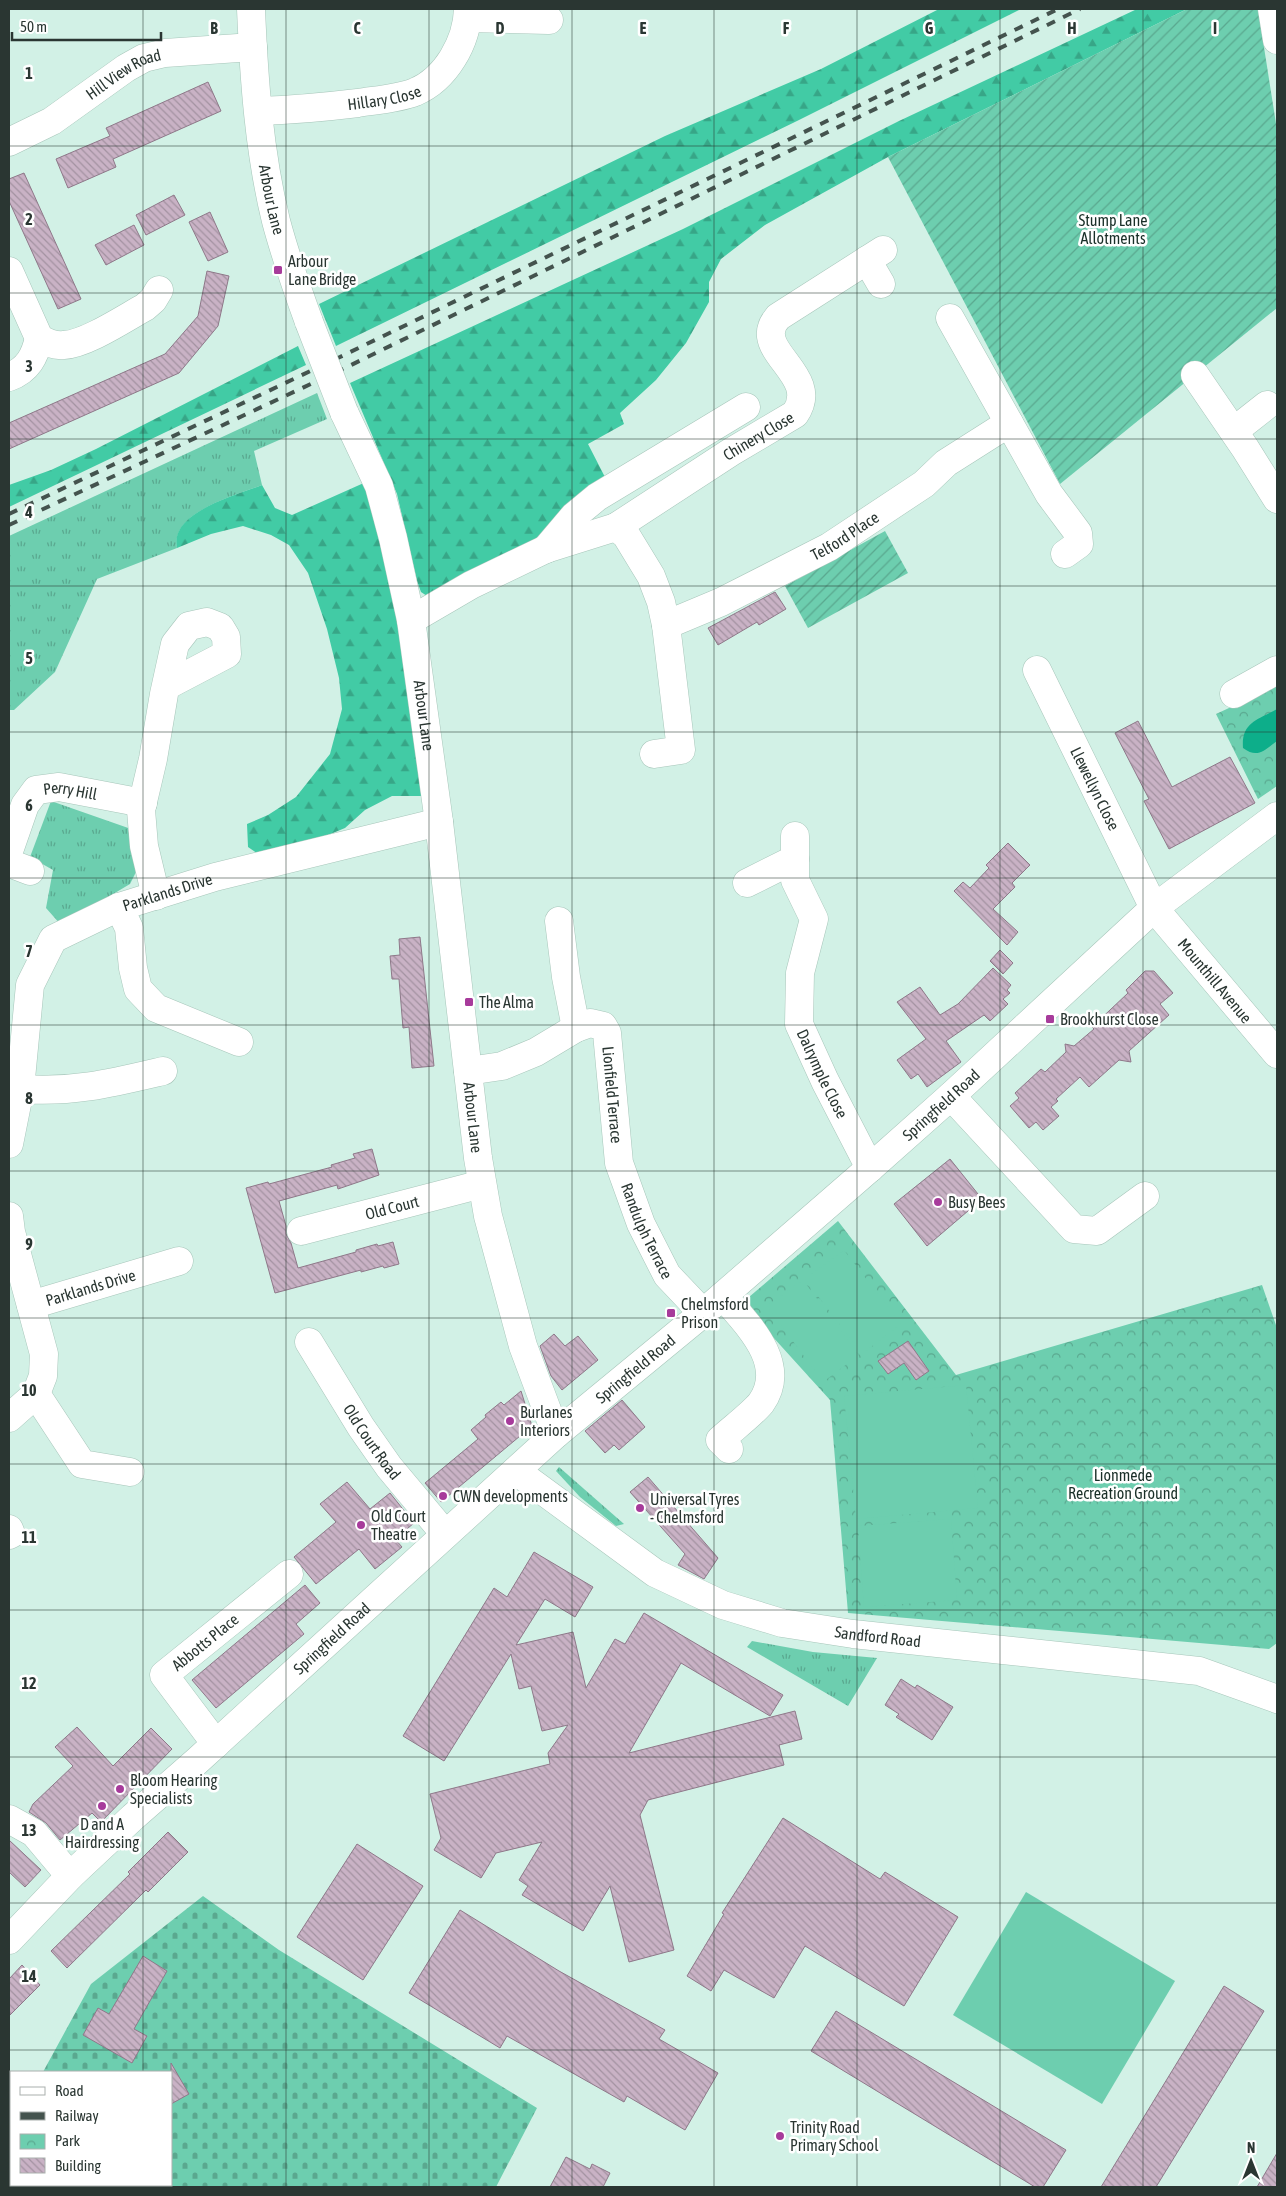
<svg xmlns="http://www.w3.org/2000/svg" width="1286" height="2196" viewBox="0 0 1286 2196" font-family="'Asap Condensed',sans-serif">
	<defs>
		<pattern id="grass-tufts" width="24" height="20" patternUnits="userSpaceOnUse" patternTransform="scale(1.25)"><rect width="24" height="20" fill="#6dceaf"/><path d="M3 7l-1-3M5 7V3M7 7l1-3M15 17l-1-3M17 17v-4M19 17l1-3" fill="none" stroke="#5aa88f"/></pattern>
		<pattern id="forest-firs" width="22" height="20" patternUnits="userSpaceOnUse" patternTransform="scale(1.25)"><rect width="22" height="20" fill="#42cba5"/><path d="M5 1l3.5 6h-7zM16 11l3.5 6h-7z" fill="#37a687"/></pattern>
		<pattern id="cemetery-stones" width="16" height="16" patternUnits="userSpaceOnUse" patternTransform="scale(1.25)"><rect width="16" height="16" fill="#6dceaf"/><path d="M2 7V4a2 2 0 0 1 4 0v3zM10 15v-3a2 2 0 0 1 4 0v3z" fill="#5aa88f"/></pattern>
		<pattern id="park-crowns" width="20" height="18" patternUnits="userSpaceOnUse" patternTransform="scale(1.25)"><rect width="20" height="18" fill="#6dceaf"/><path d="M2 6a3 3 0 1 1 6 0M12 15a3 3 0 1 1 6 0" fill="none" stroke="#5aa88f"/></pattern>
		<pattern id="garden-furrows" width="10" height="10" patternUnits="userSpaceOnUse" patternTransform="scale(1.25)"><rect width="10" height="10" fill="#6dceaf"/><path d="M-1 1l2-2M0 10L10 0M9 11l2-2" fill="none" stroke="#5aa88f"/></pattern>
		<pattern id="building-back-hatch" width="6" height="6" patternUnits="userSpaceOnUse" patternTransform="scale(1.25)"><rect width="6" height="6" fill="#c9b2c5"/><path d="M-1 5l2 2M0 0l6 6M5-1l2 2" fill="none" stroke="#a392a1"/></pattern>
	</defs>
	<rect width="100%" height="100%" fill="#d2f1e6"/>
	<g fill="url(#grass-tufts)">
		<path d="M317 393 327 419 254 451 262 485C237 495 170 512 177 548L97 579 55 672 14 710H9V536Z"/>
		<path d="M51 801 134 830 139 866 130 884 61 925 46 908 53 870 30 857Z"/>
		<path d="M559 1467 624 1524 616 1526 580 1497 556 1471Z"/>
		<path d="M752 1641 813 1652 877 1658 848 1706 747 1647Z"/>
	</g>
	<g fill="url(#forest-firs)">
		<path d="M939 9H1021L797 121 336 346 319 304 665 136 821 69Z"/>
		<path d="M1137 9H1187L888 157 765 225 721 259 709 282V302L686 343 656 380 620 413 624 424 588 444 608 483 533 546 427 596 421 592 417 581 397 494 350 383 683 229 899 121Z"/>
		<path d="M298 346 306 365 9 507V485L51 470 96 449Z"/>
		<path d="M366 482 399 617 422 796H392L365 810 345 828 316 840 258 854 248 847 247 824 268 815 296 797 330 754 342 709 339 678 327 629 308 573 289 545 271 535 243 526 211 534 177 548C169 512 237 495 262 485L275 508 292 515Z"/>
	</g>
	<path fill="url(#cemetery-stones)" d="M203 1896 279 1950 537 2108 496 2187H143L140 2185H171V2072H43L91 1984Z"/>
	<g fill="url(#park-crowns)">
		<path d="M1277 677V786L1258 799 1216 714 1255 696Z"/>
		<path d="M838 1221 956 1375 1262 1285 1277 1328V1643L1269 1649 848 1613 830 1400 742 1303Z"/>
	</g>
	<g fill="url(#garden-furrows)">
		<path d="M1187 9H1258L1277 130V308L1060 484 888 157Z"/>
		<path d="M885 531 908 573 808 628 785 586Z"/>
	</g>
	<g fill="#6dceaf">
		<path d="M844 1250 901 1324 862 1354 805 1279Z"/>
		<path d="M803 1280 859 1355 823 1382 767 1306Z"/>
		<path d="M966 1385 978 1508 856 1519 844 1396Z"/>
		<path d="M951 1519 957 1600 864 1607 858 1526Z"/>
		<path d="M1026 1892 1175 1981 1102 2104 953 2015Z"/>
	</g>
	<path fill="#0dae8a" d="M1277 709V741C1264 750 1258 759 1243 748 1241 722 1258 720 1277 709Z"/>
	<g fill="url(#building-back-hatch)" stroke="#8e7889">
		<path d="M208 82 221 111 113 159 116 167 68 188 56 159 110 136 106 128Z"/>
		<path d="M24 173 81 299 58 309 9 201V179Z"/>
		<path d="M174 195 185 215 146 235 136 215Z"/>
		<path d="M210 212 228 252 208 261 189 222Z"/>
		<path d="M134 225 144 245 106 265 95 245Z"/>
		<path d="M207 271 229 276 218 326 179 373 9 449V423L165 354 198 316Z"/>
		<path d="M775 592 786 609 759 625 757 622 718 645 708 628Z"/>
		<path d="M1138 721 1172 787 1230 757 1255 803 1169 849 1144 801 1149 799 1115 733Z"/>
		<path d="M1008 843 1030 865 1012 883 1015 887 993 909 1018 932 1007 945 954 891 963 882 970 888 989 868 986 865Z"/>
		<path d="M420 937 434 1066 412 1068 409 1027 403 1028 399 979H392L390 956 400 955 399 939Z"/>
		<path d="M1000 950 1013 963 1003 974 990 961Z"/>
		<path d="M993 968 1011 985 1007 990 1010 993 1003 999 1008 1004 990 1021 984 1015 946 1041 961 1062 927 1087 918 1074 911 1079 897 1060 926 1039 897 1002 920 987 940 1015 958 1004Z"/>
		<path d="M1145 971H1154L1173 993 1160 1004 1169 1015 1129 1051 1131 1062 1119 1060 1089 1087 1080 1077 1056 1099 1058 1101 1051 1107 1059 1116 1043 1130 1036 1122 1029 1128 1010 1106 1019 1098 1015 1093 1041 1069 1045 1072 1066 1052 1065 1044 1074 1046 1094 1029 1092 1027 1128 993 1126 990Z"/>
		<path d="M372 1149 379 1175 338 1189 337 1185 279 1201 286 1226V1234L291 1243 298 1268 356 1252V1250L377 1244 378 1246 393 1242 399 1264 384 1268 383 1266 361 1272V1270L275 1293 246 1188 268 1182 269 1184 332 1167 331 1165 355 1158 353 1154Z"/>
		<path d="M950 1159 982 1199 927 1246 894 1204Z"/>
		<path d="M554 1334 565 1346 578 1336 598 1360 562 1390 551 1376 540 1346Z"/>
		<path d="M908 1341 929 1371 916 1380 904 1363 888 1374 878 1361Z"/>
		<path d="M521 1391 532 1426 441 1502 425 1483 478 1439 471 1430 486 1417 485 1415 501 1402 504 1405Z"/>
		<path d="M622 1400 645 1427 619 1450 614 1445 605 1453 585 1431Z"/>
		<path d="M648 1477 718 1558 704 1579 678 1565 685 1554 630 1492Z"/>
		<path d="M347 1482 370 1509 390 1493 414 1523 395 1539 402 1547 375 1569 359 1549 316 1584 294 1557 336 1522 320 1504Z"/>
		<path d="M534 1552 593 1587 575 1617 545 1599 516 1645 573 1632 586 1688 615 1639 625 1644 644 1613 783 1695 770 1716 681 1663 629 1753 795 1711 802 1739 779 1745 784 1765 648 1800 640 1815 674 1950 629 1962 610 1886 583 1931 522 1895 528 1886 519 1880 542 1842 496 1853 481 1878 434 1850 441 1838 430 1794 550 1764 548 1753 568 1725 542 1731 531 1686 519 1689 511 1654 444 1761 403 1736 494 1588 507 1597Z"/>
		<path d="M305 1585 320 1603 296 1624 304 1634 216 1708 192 1680Z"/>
		<path d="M901 1679 915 1688 917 1685 953 1707 932 1740 896 1717 899 1714 885 1705Z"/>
		<path d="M77 1727 113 1766 151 1728 172 1749 101 1822 92 1813 60 1840 46 1823 29 1812 33 1804 73 1766 55 1747Z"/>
		<path d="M783 1818 880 1879 885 1872 958 1917 904 2006 805 1946 774 1998 724 1970 711 1991 687 1976 724 1914 722 1913Z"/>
		<path d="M168 1832 188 1852 148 1892 146 1890 67 1968 51 1951 130 1874 128 1872Z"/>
		<path d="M9 1840 41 1870 25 1887 9 1872Z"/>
		<path d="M357 1844 423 1886 363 1980 297 1937Z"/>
		<path d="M460 1910 559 1971 665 2030 659 2039 718 2073 685 2130 627 2096 624 2102 507 2036 500 2048 409 1993Z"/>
		<path d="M143 1956 167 1971 134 2029 147 2036 132 2063 83 2035 98 2008 109 2014Z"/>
		<path d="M22 1965 40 1985 9 2016V1979Z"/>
		<path d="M1224 1986 1264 2011 1156 2187H1101Z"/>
		<path d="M836 2011 1066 2150 1043 2187H1035L811 2051Z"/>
		<path d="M171 2063 189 2094 171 2104Z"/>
		<path d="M1277 2153V2187H1257Z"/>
		<path d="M566 2157 590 2169 592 2164 610 2173 603 2187H550Z"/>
	</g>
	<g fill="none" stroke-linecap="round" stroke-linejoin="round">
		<defs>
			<g id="minor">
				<path id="s1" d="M251 9C254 79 259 152 276 221 285 255 297 289 309 322"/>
				<path d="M1272 9 1277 40"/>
				<path d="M468 18 549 20"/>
				<path id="s2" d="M259 111C292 110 325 107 358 103 377 100 397 99 415 92 446 79 467 42 468 9"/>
				<path id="s3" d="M9 142 52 121 126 68 144 58 165 53 253 47"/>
				<path d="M867 260 881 284"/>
				<path d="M9 271 39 338"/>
				<path d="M950 318 1049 494 1078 533 1079 544 1065 554"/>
				<path d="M1195 375 1245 448 1277 499"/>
				<path d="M9 377C28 370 35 356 39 338 47 343 54 346 64 345 86 344 125 318 145 307L153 300 159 290"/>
				<path id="s4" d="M344 412 379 486 393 538 411 620 439 822 478 1158 488 1216 523 1346 556 1434"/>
				<path d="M1234 431 1267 405"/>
				<path id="s5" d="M616 527 731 452 795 414C820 378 762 355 772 327 773 323 776 320 778 317L883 250"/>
				<path d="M546 549 574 516 597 497 746 407"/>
				<path d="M411 620 471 585 546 549 616 527 626 535 651 576 661 602 666 625 681 750 654 754"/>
				<path id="s6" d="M666 625 721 602 829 547 924 484 946 463 1009 423"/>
				<path id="s7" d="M1037 670 1154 908 1277 1054"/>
				<path d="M1234 694 1277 670"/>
				<path id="s8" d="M795 836V880L814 919 800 973 799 1024 825 1081 870 1168"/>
				<path id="s9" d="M9 851 25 805 36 790 59 787 143 803"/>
				<path d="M9 863 30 871"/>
				<path d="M747 883 795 859"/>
				<path d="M156 896 144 846 141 810 153 759 164 694 175 644 189 626 207 622 220 627 226 637 227 654 166 686"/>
				<path d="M119 907 129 928 133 968 138 989 156 1008 239 1042"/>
				<path d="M559 921 566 977 576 1028"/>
				<path id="s10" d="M468 1071 502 1066 536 1052 576 1028 590 1023 603 1026 607 1033 619 1163 641 1224 667 1275 703 1313"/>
				<path d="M20 1089C73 1093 112 1083 163 1071"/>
				<path d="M951 1096 1074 1229 1097 1231 1145 1196"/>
				<path id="s11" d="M9 1144 20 1089 30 985 53 939 119 907 215 877 439 822"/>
				<path d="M9 1216 11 1232 44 1354 43 1376 36 1394 9 1418"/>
				<path id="s12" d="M301 1231 482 1184"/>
				<path d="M723 1296C747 1324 789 1364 761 1403 751 1415 732 1429 720 1440L729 1449"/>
				<path id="s13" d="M31 1305 179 1261"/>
				<path id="s14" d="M309 1342 361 1427 389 1467 445 1534"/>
				<path d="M36 1394 82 1464 130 1472"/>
				<path id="s15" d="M516 1471 655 1573 723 1605 782 1623 853 1634 1199 1671 1277 1699"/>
				<path d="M9 1529 11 1534 9 1535"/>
				<path id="s16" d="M216 1744 164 1675 289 1574"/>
				<path d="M9 1819 34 1833 70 1876"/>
				<path d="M9 2125 11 2127"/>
				<path d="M109 2185 113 2187"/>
			</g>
			<g id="major">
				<path id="s17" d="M9 1940 70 1876 133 1817 197 1761 556 1434 703 1313 870 1168 951 1096 1154 908 1277 816"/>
			</g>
		</defs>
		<use href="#minor" stroke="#a7c6ba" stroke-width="29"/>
		<use href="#major" stroke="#a7c6ba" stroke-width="29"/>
		<use href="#minor" stroke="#fff" stroke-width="28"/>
		<use href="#major" stroke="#fff" stroke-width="28"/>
		<g stroke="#44534e" stroke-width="4" stroke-dasharray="9 9" stroke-linecap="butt">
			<path d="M9 514 340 357 1058 9"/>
			<path d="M9 525 345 368 1080 9"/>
		</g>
		<defs>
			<path id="minor-bridge" d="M309 322 344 412"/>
		</defs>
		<use href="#minor-bridge" stroke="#a7c6ba" stroke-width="29" stroke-linecap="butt"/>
		<use href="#minor-bridge" stroke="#fff" stroke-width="28"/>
	</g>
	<path fill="none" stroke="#2a3632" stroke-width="1" stroke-opacity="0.55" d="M143 9V2072M286 9V2187M429 9V2187M572 9V2187M714 9V2187M857 9V2187M1000 9V2187M1143 9V2187M9 146H1277M9 293H1277M9 439H1277M9 586H1277M9 732H1277M9 878H1277M9 1025H1277M9 1171H1277M9 1318H1277M9 1464H1277M9 1610H1277M9 1757H1277M9 1903H1277M9 2050H1277M143 2185V2187"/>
	<g fill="#a73b9b" stroke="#fff" stroke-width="2">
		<rect x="273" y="265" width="10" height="10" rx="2.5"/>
		<rect x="464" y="997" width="10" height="10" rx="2.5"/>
		<rect x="1045" y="1014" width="10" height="10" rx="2.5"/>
		<circle cx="938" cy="1202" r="5"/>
		<rect x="666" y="1308" width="10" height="10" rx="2.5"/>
		<circle cx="510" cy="1421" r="5"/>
		<circle cx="443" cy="1496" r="5"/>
		<circle cx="640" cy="1508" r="5"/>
		<circle cx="361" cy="1525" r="5"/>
		<circle cx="120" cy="1789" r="5"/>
		<circle cx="102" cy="1806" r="5"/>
		<circle cx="780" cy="2136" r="5"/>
	</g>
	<g text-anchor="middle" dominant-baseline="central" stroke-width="5" stroke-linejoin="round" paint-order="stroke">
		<g font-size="16" fill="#2a3632" stroke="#fff">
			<text stroke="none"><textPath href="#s3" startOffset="134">Hill View Road</textPath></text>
			<text stroke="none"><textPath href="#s2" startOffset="126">Hillary Close</textPath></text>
			<text stroke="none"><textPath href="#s1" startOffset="192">Arbour Lane</textPath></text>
			<text stroke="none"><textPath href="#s5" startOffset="169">Chinery Close</textPath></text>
			<text stroke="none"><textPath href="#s6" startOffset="200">Telford Place</textPath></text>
			<text stroke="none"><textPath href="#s4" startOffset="316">Arbour Lane</textPath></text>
			<text stroke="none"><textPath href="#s7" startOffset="132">Llewellyn Close</textPath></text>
			<text stroke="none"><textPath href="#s9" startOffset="102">Perry Hill</textPath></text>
			<text stroke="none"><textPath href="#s11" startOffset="336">Parklands Drive</textPath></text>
			<text stroke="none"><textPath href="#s7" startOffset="360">Mounthill Avenue</textPath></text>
			<text stroke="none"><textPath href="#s8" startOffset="249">Dalrymple Close</textPath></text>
			<text stroke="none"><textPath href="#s10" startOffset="216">Lionfield Terrace</textPath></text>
			<text stroke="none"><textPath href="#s17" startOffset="1252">Springfield Road</textPath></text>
			<text stroke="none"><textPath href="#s4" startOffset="721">Arbour Lane</textPath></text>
			<text stroke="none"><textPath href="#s12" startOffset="94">Old Court</textPath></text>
			<text stroke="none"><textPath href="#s10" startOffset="358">Randulph Terrace</textPath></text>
			<text stroke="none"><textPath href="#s13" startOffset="62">Parklands Drive</textPath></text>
			<text stroke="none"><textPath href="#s17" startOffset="848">Springfield Road</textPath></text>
			<text stroke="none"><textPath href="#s14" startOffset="118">Old Court Road</textPath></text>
			<text stroke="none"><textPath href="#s15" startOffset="406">Sandford Road</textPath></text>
			<text stroke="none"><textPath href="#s17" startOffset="442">Springfield Road</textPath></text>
			<text stroke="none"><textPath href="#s16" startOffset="139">Abbotts Place</textPath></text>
		</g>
		<g font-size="16" fill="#192f28" stroke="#fff">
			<text x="1113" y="220">Stump Lane<tspan x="1113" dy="18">Allotments</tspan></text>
			<text x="1123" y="1475">Lionmede<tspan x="1123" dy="18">Recreation Ground</tspan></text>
		</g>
		<g font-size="16" fill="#2a3632" stroke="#fff" text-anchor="start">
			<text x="288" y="261">Arbour<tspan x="288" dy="18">Lane Bridge</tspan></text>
			<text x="479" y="1002">The Alma</text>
			<text x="1060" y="1019">Brookhurst Close</text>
			<text x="948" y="1202">Busy Bees</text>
			<text x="681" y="1304">Chelmsford<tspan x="681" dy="18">Prison</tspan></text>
			<text x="520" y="1412">Burlanes<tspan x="520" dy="18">Interiors</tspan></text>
			<text x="453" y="1496">CWN developments</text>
			<text x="650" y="1499">Universal Tyres<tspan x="650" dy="18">- Chelmsford</tspan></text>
			<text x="371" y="1516">Old Court<tspan x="371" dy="18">Theatre</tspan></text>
			<text x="130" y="1780">Bloom Hearing<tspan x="130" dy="18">Specialists</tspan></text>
			<text x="102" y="1824" text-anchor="middle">D and A<tspan x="102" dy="18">Hairdressing</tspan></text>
			<text x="790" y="2127">Trinity Road<tspan x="790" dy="18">Primary School</tspan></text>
		</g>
	</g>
	<g font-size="16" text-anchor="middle" font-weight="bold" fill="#2a3632" stroke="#fff" stroke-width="5" stroke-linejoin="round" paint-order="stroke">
		<text x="214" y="34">B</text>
		<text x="357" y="34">C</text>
		<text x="500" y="34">D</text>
		<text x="643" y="34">E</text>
		<text x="786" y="34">F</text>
		<text x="929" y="34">G</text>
		<text x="1072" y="34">H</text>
		<text x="1215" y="34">I</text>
		<text x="29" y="79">1</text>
		<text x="29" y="225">2</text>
		<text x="29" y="372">3</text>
		<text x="29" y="518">4</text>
		<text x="29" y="664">5</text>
		<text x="29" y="811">6</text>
		<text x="29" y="957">7</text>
		<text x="29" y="1104">8</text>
		<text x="29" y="1250">9</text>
		<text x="29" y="1396">10</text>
		<text x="29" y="1543">11</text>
		<text x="29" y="1689">12</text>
		<text x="29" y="1836">13</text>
		<text x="29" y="1982">14</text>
	</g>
	<rect width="1286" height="2196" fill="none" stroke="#2a3632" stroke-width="20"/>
	<rect x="10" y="2071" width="162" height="115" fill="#ffffff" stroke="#aaafad"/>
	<rect x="20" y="2087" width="25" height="8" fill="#ffffff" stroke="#aaafad"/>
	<text x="55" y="2096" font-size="15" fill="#2a3632">Road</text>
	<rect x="20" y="2112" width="25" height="8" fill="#44534e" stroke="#aaafad"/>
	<text x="55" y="2121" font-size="15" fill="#2a3632">Railway</text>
	<rect x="20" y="2134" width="25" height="15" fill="url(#park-crowns)" stroke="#aaafad"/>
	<text x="55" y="2146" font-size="15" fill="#2a3632">Park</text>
	<rect x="20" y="2158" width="25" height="15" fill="url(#building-back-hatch)" stroke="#aaafad"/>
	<text x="55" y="2171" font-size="15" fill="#2a3632">Building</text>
	<g transform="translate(1251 2161)" stroke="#ffffff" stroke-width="4" paint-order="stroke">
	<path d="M0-4L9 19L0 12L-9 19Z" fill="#2a3632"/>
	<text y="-8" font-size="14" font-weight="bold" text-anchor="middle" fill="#2a3632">N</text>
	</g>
	<path d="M12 32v8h149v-8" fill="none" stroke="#2a3632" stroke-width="2.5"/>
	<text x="20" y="32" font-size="15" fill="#2a3632" stroke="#ffffff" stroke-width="4" paint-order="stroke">50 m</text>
</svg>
